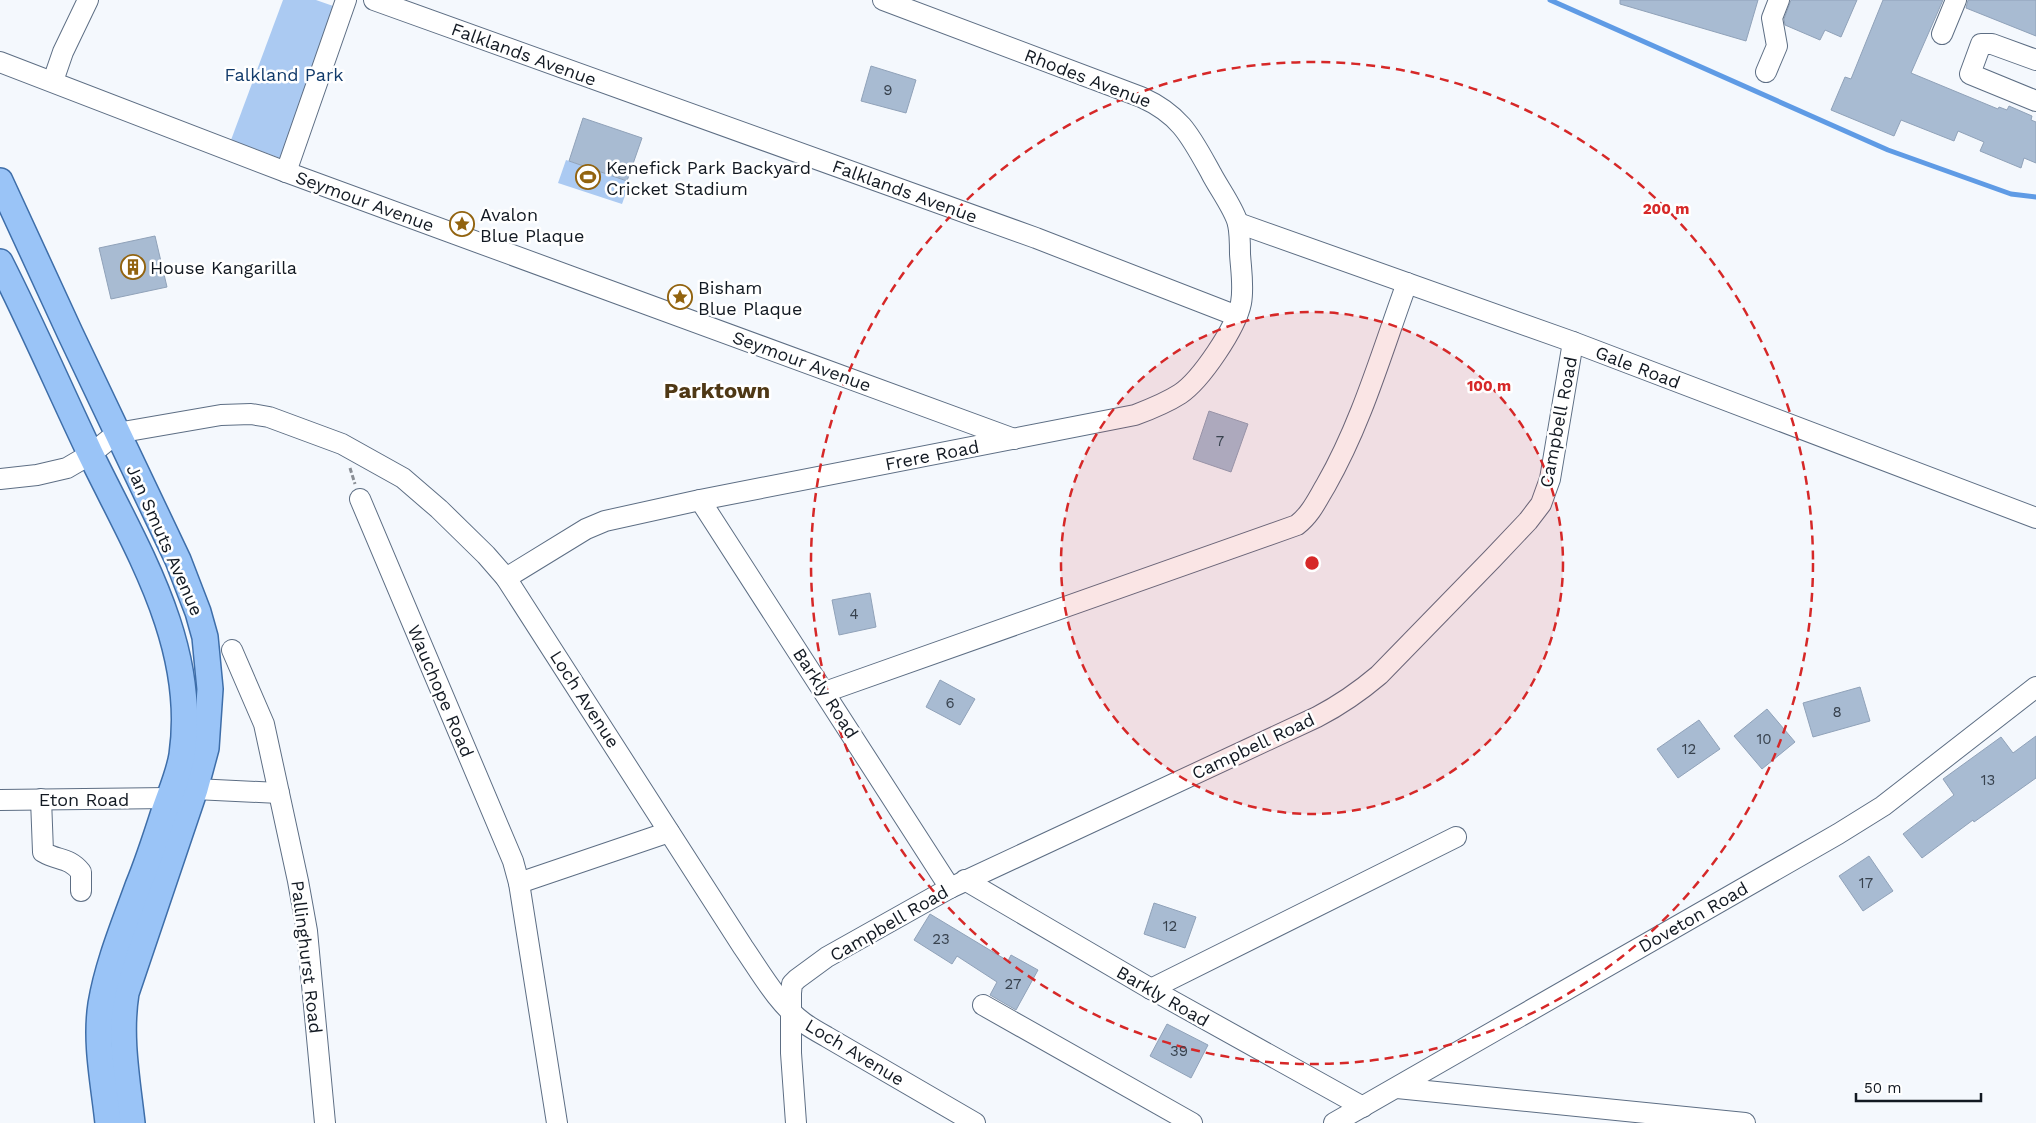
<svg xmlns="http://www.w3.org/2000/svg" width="2036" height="1123" viewBox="0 0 2036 1123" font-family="'Work Sans',sans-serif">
	<rect width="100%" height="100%" fill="#f4f8fd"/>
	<g fill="#abcaf2">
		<path d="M283 0H316L336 7 280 158 231 140Z"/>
		<path d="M566 160 630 182 622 204 558 183Z"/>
	</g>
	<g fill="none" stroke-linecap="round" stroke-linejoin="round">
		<path stroke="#5f9be5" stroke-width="5" d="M1550 0 1888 150 2011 194 2036 197"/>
	</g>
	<g fill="#a8bbd2" stroke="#90a2b9">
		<path d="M1620 0H1758L1746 41 1620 4Z"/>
		<path d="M1791 0H1857L1841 37 1825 30 1820 40 1785 25 1784 19Z"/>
		<path d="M1883 0H1943L1911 73 1998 109 1999 107 2007 110 2009 106 2032 116 2031 120 2036 122V163L2024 158 2021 168 1980 151 1984 142 1958 131 1954 141 1901 120 1894 136 1831 110 1845 77 1851 79Z"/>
		<path d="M1968 0H2036V36L1966 8Z"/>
		<path d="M871 66 916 80 906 113 861 101Z"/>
		<path d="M583 118 642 138 627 181 569 161Z"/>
		<path d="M155 236 167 287 111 299 99 248Z"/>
		<path d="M1209 411 1248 424 1231 472 1193 459Z"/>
		<path d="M870 593 876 627 839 635 832 600Z"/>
		<path d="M940 680 975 699 960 725 926 707Z"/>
		<path d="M1860 687 1870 721 1813 737 1803 703Z"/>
		<path d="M1767 709 1795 742 1762 769 1734 736Z"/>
		<path d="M1699 720 1720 749 1678 778 1657 749Z"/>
		<path d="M2036 736V778L1974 822 1973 820 1922 858 1903 834 1954 795 1943 779 2001 737 2013 753Z"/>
		<path d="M1869 856 1893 891 1863 911 1839 876Z"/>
		<path d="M1154 903 1196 917 1185 948 1144 934Z"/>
		<path d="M930 914 1008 961 1011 955 1038 970 1016 1010 990 995 997 982 957 956 952 964 914 940Z"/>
		<path d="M1167 1024 1208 1045 1191 1078 1150 1056Z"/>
	</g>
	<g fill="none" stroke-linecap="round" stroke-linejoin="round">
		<defs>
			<g id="minor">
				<path d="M374 0 1036 238 1237 316"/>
				<path d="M1942 34 1956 0"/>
				<path d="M2036 60 1992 44H1981L1970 74 2036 101"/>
				<path d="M0 62 286 172 1014 439"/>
				<path d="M1766 72 1777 46 1772 18 1779 0"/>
				<path d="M53 81 63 52 88 0"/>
				<path d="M286 172 346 0"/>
				<path d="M1238 223 1573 342 2036 518"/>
				<path d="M0 479 37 475 67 468 91 454 117 433 221 415 251 414 269 417 342 444 403 478 439 509 486 555 506 578 743 947C761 973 778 1004 804 1023 811 1028 820 1033 827 1037L975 1123"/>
				<path d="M360 499 513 861 519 883 557 1123"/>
				<path d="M700 500 950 888"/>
				<path d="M506 578 586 529 605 521 700 500 1135 415C1151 409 1166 403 1180 394 1201 380 1236 328 1241 303 1244 287 1241 270 1240 254 1240 244 1240 233 1238 224 1235 210 1218 187 1211 173 1191 137 1181 115 1141 97L883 0"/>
				<path d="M232 650 264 724 298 881 307 931 325 1123"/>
				<path d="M825 692 1297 525C1311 514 1317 500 1326 485 1362 422 1382 351 1407 283"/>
				<path d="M195 789 279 793"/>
				<path d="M41 799 43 852C58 861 69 857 81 872V891"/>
				<path d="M0 800 169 798"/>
				<path d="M965 880 1151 989 1363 1107"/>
				<path d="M519 883 669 832"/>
				<path d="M1151 989 1456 837"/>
				<path d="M983 1005 1192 1123"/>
				<path d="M1397 1088 1745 1123"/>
				<path d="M796 1123 791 1053V993L792 984 797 979 827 957 950 888 1317 717C1340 705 1359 692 1379 675L1492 559 1528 521 1541 504 1550 479 1573 342"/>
				<path d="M1334 1123 1838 834 1883 806 2036 687"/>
			</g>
			<g id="major">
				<path d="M0 181 70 333 178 560 198 612 205 637 210 689 206 748 195 789 126 993C119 1036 127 1079 132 1123"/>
				<path d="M0 262C32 325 60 390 90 453 136 548 198 645 182 755 179 774 170 794 164 812 156 837 148 862 138 886 124 925 108 963 101 1004 95 1043 104 1084 108 1123"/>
			</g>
		</defs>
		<use href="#minor" stroke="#5d6e84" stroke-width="22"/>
		<use href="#major" stroke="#3e6ea9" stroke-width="28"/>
		<path stroke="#898e95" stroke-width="3" stroke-dasharray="5 2.5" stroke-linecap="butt" d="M350 468 355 484"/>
		<use href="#minor" stroke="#fff" stroke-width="20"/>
		<use href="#major" stroke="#9ac4f7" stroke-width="25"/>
	</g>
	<circle cx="1312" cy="563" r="251" fill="#d62828" fill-opacity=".12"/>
	<g fill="none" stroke="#d62828" stroke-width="2.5" stroke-dasharray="9 6">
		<circle cx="1312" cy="563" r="251"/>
		<circle cx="1312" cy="563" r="501"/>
	</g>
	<defs>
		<symbol id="stadium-ring" viewBox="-11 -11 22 22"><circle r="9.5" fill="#fff" stroke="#92630f" stroke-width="1.5"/><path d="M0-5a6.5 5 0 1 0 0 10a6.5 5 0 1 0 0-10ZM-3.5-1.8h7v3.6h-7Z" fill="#92630f"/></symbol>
		<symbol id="sight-ring" viewBox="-11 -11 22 22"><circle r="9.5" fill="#fff" stroke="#92630f" stroke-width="1.5"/><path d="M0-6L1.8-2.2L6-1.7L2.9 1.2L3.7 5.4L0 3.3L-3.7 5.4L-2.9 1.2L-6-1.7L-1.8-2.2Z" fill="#92630f"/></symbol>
		<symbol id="building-ring" viewBox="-11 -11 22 22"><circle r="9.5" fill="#fff" stroke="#92630f" stroke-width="1.5"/><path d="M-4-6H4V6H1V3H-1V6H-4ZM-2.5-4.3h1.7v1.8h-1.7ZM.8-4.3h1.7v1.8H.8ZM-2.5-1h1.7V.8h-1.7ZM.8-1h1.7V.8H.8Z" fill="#92630f"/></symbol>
	</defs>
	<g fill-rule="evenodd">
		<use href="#stadium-ring" x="574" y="163" width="28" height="28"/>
		<use href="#sight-ring" x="448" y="210" width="28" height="28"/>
		<use href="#building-ring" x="119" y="253" width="28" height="28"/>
		<use href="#sight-ring" x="666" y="283" width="28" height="28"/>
	</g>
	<g text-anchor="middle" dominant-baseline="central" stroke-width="5" stroke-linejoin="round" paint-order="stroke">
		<g font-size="15" fill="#38424e">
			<text x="888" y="90">9</text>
			<text x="1220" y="441">7</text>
			<text x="854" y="614">4</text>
			<text x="950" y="703">6</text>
			<text x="1837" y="712">8</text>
			<text x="1764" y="739">10</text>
			<text x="1689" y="749">12</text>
			<text x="1988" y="780">13</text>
			<text x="1866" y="883">17</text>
			<text x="1170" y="926">12</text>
			<text x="941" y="939">23</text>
			<text x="1013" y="984">27</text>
			<text x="1179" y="1051">39</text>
		</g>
		<g font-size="18" fill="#121922" stroke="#fff">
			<text transform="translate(524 54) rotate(20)">Falklands Avenue</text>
			<text transform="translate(1088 78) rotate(21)">Rhodes Avenue</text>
			<text transform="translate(905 191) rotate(20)">Falklands Avenue</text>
			<text transform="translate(365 201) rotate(20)">Seymour Avenue</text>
			<text transform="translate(802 361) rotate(20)">Seymour Avenue</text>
			<text transform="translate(1638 367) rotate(21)">Gale Road</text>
			<text transform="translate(1558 422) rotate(-79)">Campbell Road</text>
			<text transform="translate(932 455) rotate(-11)">Frere Road</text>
			<text transform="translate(165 540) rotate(66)">Jan Smuts Avenue</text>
			<text transform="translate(441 691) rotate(67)">Wauchope Road</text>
			<text transform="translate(826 693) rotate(57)">Barkly Road</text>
			<text transform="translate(585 699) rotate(57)">Loch Avenue</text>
			<text transform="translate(1253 746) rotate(-25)">Campbell Road</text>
			<text x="84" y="799">Eton Road</text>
			<text transform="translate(1693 917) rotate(-30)">Doveton Road</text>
			<text transform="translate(889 923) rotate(-30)">Campbell Road</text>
			<text transform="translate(307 957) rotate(83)">Pallinghurst Road</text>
			<text transform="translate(1163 996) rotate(30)">Barkly Road</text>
			<text transform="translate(855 1052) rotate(31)">Loch Avenue</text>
		</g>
		<g font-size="18" fill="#123b6b" stroke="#fff">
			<text x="284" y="74">Falkland Park</text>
		</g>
		<g font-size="18" fill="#121922" stroke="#fff" text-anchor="start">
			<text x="606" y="167">Kenefick Park Backyard<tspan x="606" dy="21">Cricket Stadium</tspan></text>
			<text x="480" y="214">Avalon<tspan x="480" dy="21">Blue Plaque</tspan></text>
			<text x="150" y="267">House Kangarilla</text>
			<text x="698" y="287">Bisham<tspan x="698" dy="21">Blue Plaque</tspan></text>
		</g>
		<g font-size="22" font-weight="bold" fill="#4f3815" stroke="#fff">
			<text x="717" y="390">Parktown</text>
		</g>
	</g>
	<circle cx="1312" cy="563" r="8" fill="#d62828" stroke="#fff" stroke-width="2.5"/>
	<g font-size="15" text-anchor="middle" font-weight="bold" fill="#d62828" stroke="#fff" stroke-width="5" stroke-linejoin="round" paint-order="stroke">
		<text x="1666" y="214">200 m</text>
		<text x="1489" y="391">100 m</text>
	</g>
	<path d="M1856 1093v8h125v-8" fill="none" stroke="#121922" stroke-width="2.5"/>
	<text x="1864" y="1093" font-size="15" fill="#121922" stroke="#ffffff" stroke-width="4" paint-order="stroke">50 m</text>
</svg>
